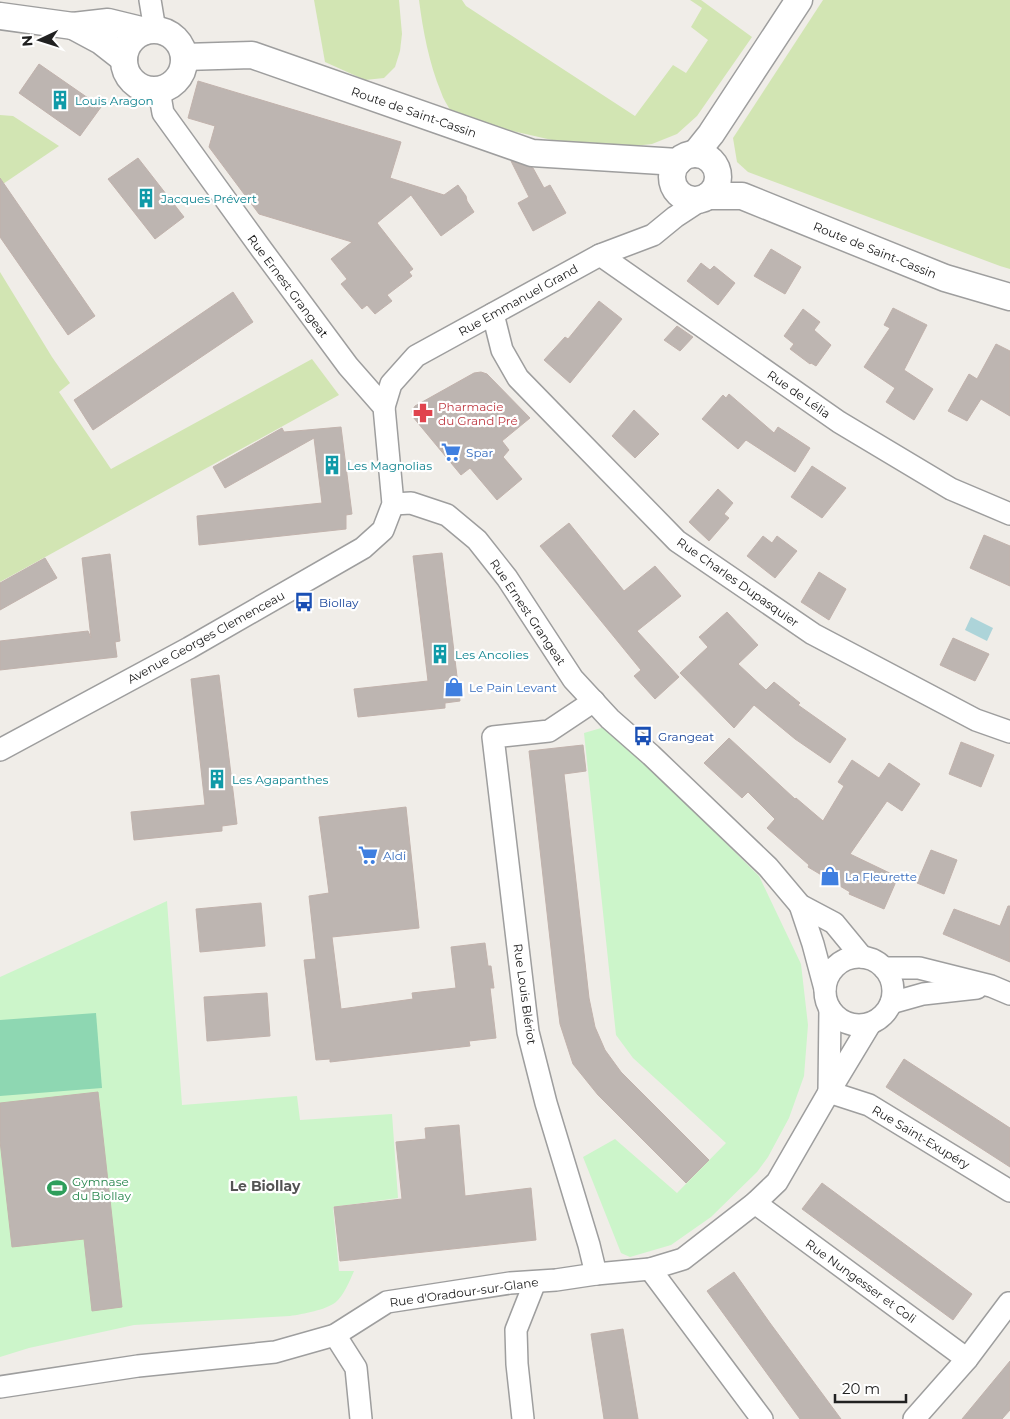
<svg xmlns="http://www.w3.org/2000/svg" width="1010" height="1419" viewBox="0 0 1010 1419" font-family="Montserrat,sans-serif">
	<rect width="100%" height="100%" fill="#f0ede8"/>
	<g fill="#d2e5b3">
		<path d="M314 0H399L402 34 400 51 395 67 384 78 365 80 325 62Z"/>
		<path d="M419 0H462L466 6 635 116 673 65 686 73 708 40 691 27 702 8 690 0H701L752 37 697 116 677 134 652 144 616 148 574 145 486 125 452 113C448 106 443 99 441 92 429 63 423 31 419 0Z"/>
		<path d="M823 0H1010V269L1000 266 748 172 737 162 733 138Z"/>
		<path d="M0 115 13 116 59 146 0 186Z"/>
		<path d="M0 272 52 357 70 383 59 392 111 469 312 359 339 395 0 582Z"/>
	</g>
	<g fill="#ccf5ca">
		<path d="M608 726 759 876 801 964 808 1025 804 1076 789 1118 768 1157 757 1172 711 1217 671 1245 630 1257 621 1253 583 1157 615 1139 677 1193 726 1143 633 1058 616 1035 584 733Z"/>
		<path d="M167 901 182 1105 297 1096 300 1120 392 1114 398 1198 333 1207 339 1271H354C350 1280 344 1295 336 1302 326 1310 303 1314 290 1316L134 1325 29 1348 0 1357V977Z"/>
	</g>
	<path fill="#8ed7b2" d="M96 1013 102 1088 0 1096V1020Z"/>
	<path fill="#add4d9" d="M971 617 993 628 987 641 965 630Z"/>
	<g fill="#bdb5b1" stroke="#c1b2ac">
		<path d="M39 64 101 107 80 136 19 93Z"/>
		<path d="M198 81 401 142 390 178 444 195 458 185 466 196 467 201 474 212 441 236 411 195 377 223 413 269 409 272 412 276 387 295 392 301 375 314 367 305 362 309 341 284 347 279 331 259 352 242 259 214 209 147 215 126 188 118Z"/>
		<path d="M138 158 184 217 155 239 108 179Z"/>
		<path d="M511 161 533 168 544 188 550 185 566 213 533 231 518 203 529 197Z"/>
		<path d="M0 178 95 316 68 335 0 237Z"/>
		<path d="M771 249 801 267 785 294 754 276Z"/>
		<path d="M701 263 710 270 714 266 735 283 718 305 687 281Z"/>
		<path d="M233 292 253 322 93 430 74 400Z"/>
		<path d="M599 301 622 319 570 383 544 360 565 337 568 339Z"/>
		<path d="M893 308 927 325 904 370 933 389 914 420 886 402 895 388 864 367 890 328 884 325Z"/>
		<path d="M803 309 820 322 814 330 831 345 816 366 811 363 810 364 790 349 794 344 784 336Z"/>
		<path d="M677 326 693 337 680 351 664 340Z"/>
		<path d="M996 344 1010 351V416L981 399 967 421 948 411 969 374 977 379Z"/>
		<path d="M481 372 487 374 530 418 502 441 509 450 503 457 522 479 497 500 470 468 461 475 413 417 412 411 415 406 474 373Z"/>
		<path d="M729 394 774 433 778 427 810 448 795 472 746 440 738 449 702 419 723 395 726 398Z"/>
		<path d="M634 410 659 434 635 458 612 436Z"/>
		<path d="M341 427 352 514 346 515V529L199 545 197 516 322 503 314 438 225 488 213 467 282 428 284 432Z"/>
		<path d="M812 466 846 488 822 518 791 497Z"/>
		<path d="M718 489 733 503 724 514 729 518 709 541 689 522Z"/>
		<path d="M569 523 624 591 655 566 681 596 637 631 679 677 655 699 634 676 641 670 540 546Z"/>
		<path d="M984 535 1010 546V586L970 568Z"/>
		<path d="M763 536 772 543 777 536 797 551 775 578 747 556Z"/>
		<path d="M442 553 460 701 445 703V708L358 717 354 689 428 681 413 556Z"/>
		<path d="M110 554 120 641 115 642 117 657 0 670V641L88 631 91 638 82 558Z"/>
		<path d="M45 558 57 578 0 610V583Z"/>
		<path d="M819 572 846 589 829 620 801 602Z"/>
		<path d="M727 612 758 645 738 664 766 690 774 682 800 703 798 705 846 739 830 763 795 739 754 705 734 728 680 673 708 647 699 637Z"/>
		<path d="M953 638 989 654 975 681 940 665Z"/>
		<path d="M219 675 237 824 222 826V831L134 840 131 812 205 805 191 679Z"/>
		<path d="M729 738 795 799 796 798 823 821 844 786 838 782 852 760 879 778 889 763 920 784 902 811 887 801 850 854 898 877 884 909 849 894 850 892 808 867 809 865 767 828 775 819 748 792 742 798 704 763Z"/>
		<path d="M961 742 994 755 981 787 949 774Z"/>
		<path d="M583 745 586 771 564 774 589 998 595 1027 605 1050 621 1072 709 1160 686 1183 598 1095 573 1064 560 1024 555 984 529 751Z"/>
		<path d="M406 807 419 928 332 937 341 1009 413 999 412 993 456 988 451 947 485 943 488 966H491L494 988H490L496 1038 469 1041 470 1046 330 1062V1059L316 1060 304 960 316 959 309 896 329 893 319 817Z"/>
		<path d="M931 850 957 860 944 894 917 883Z"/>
		<path d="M261 903 265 946 200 952 196 909Z"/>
		<path d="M1008 906H1010V962L943 934 954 909 1000 926Z"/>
		<path d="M267 993 270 1036 207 1041 204 997Z"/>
		<path d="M904 1059 1010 1128V1167L886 1087Z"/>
		<path d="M98 1092 122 1307 92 1311 84 1239 12 1247 0 1141V1103Z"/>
		<path d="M459 1125 465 1196 531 1188 536 1240 340 1261 334 1207 402 1199 396 1142 426 1139 425 1128Z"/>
		<path d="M822 1183 972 1294 953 1320 802 1209Z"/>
		<path d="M734 1272 770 1323 841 1419H800L707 1291Z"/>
		<path d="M623 1329 638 1419H604L591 1334Z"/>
		<path d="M1010 1361V1410L1002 1419H962Z"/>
	</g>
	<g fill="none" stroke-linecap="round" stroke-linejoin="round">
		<defs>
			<g id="minor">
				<path d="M150 0 155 30"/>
				<path d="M600 255 839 422 951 489 1010 514"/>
				<path d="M493 314 502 350 518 378 677 541 813 634 976 720 1010 732"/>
				<path d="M384 407 391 384 416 356 600 255 653 235 675 217 704 198"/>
				<path d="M393 504 411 503 447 515 477 540 507 578 573 679 610 719 651 755 768 867 800 905 834 923 862 957"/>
				<path d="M594 701 549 731 493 737 528 1032 546 1103 589 1245 596 1274"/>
				<path d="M0 750 189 648 363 548 383 530 393 504 384 407 348 366 262 250 163 113 159 90"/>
				<path d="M800 905 813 944 825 989"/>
				<circle cx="859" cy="991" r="34"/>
				<path d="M884 968H919L991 986 1010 994"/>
				<path d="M891 1003 923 994 977 988"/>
				<path d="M829 1092 869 1105 1010 1191"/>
				<path d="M829 1092 830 1009"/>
				<path d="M755 1203 967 1359"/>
				<path d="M650 1269 762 1419"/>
				<path d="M335 1335 356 1368 361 1419"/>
				<path d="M0 1387 138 1366 275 1352 335 1335 387 1302 510 1283 556 1280 596 1274 650 1269 683 1259 755 1203 777 1182 829 1092 870 1024"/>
				<path d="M523 1419 517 1364 516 1330 535 1282"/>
				<path d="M914 1419 967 1359 1009 1303"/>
			</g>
			<g id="tertiary">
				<path d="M0 16 73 26 108 22 145 31"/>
				<path d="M73 26 101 41 124 59"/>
				<circle cx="154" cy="60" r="30"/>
				<path d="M184 57 252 55 532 153 678 162"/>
				<path d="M695 154 711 134 799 0"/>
				<circle cx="695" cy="177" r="23"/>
				<path d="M708 196H742L945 278 1010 297"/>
			</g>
		</defs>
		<use href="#minor" stroke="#9e9e9e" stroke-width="24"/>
		<use href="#tertiary" stroke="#9e9e9e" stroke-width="29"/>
		<use href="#minor" stroke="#fff" stroke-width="21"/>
		<use href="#tertiary" stroke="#fff" stroke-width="26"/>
	</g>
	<defs>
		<symbol id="building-bare" viewBox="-9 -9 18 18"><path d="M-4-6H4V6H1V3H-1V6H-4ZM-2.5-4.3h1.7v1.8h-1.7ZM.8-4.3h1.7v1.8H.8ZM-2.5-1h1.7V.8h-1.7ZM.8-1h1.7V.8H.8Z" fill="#0f9aa8" stroke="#fff" stroke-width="2.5" paint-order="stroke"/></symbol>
		<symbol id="pharmacy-bare" viewBox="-9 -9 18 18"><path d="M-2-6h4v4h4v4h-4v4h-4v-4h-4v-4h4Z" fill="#e0444e" stroke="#fff" stroke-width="2.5" paint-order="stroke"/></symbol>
		<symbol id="supermarket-bare" viewBox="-9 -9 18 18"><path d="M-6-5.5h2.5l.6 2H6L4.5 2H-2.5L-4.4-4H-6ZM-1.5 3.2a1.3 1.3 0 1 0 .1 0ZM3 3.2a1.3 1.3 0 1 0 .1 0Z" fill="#3f7fe0" stroke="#fff" stroke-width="2.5" paint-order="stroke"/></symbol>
		<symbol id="bus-bare" viewBox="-9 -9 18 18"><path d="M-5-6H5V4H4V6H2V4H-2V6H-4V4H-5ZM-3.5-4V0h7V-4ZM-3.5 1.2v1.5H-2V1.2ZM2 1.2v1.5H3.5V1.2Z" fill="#1a4fb4" stroke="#fff" stroke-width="2.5" paint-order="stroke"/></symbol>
		<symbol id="shop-bare" viewBox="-9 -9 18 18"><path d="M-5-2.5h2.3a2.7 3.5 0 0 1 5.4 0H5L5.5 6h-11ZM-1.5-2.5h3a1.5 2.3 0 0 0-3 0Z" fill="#3f7fe0" stroke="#fff" stroke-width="2.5" paint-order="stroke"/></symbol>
		<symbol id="stadium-bare" viewBox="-9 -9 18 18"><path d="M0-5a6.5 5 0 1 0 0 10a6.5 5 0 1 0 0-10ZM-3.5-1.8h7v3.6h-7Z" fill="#2e9e5b" stroke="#fff" stroke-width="2.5" paint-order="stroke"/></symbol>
	</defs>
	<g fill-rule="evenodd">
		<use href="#building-bare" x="46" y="86" width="28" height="28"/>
		<use href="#building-bare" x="132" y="184" width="28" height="28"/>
		<use href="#pharmacy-bare" x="409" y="399" width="28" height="28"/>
		<use href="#supermarket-bare" x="437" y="438" width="28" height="28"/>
		<use href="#building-bare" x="318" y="451" width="28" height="28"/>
		<use href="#bus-bare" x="290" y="588" width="28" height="28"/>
		<use href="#building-bare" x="426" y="640" width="28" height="28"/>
		<use href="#shop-bare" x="440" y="673" width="28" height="28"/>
		<use href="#bus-bare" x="629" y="722" width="28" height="28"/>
		<use href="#building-bare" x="203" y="765" width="28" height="28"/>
		<use href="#supermarket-bare" x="354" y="841" width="28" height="28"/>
		<use href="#shop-bare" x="816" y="862" width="28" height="28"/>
		<use href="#stadium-bare" x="43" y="1174" width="28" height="28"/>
	</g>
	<g text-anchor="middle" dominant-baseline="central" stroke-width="4.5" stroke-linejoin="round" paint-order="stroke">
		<g font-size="12" fill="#0d838f" stroke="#fff" text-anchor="start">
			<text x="75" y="100">Louis Aragon</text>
			<text x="161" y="198">Jacques Prévert</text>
			<text x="347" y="465">Les Magnolias</text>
			<text x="455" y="654">Les Ancolies</text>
			<text x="232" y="779">Les Agapanthes</text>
		</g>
		<g font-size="12" fill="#212121" stroke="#fff">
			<text transform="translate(414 112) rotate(19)">Route de Saint-Cassin</text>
			<text transform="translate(875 250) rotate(22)">Route de Saint-Cassin</text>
			<text transform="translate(288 286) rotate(53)">Rue Ernest Grangeat</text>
			<text transform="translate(518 300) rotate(-29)">Rue Emmanuel Grand</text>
			<text transform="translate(799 394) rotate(35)">Rue de Lélia</text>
			<text transform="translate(738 582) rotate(35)">Rue Charles Dupasquier</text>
			<text transform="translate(528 612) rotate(56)">Rue Ernest Grangeat</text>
			<text transform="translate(206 637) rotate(-29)">Avenue Georges Clemenceau</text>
			<text transform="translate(525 994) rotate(82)">Rue Louis Blériot</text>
			<text transform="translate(921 1137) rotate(31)">Rue Saint-Exupéry</text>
			<text transform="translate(861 1281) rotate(36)">Rue Nungesser et Coli</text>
			<text transform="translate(464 1292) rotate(-8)">Rue d'Oradour-sur-Glane</text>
		</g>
		<g font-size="12" fill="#be3a42" stroke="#fff" text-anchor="start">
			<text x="438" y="406">Pharmacie<tspan x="438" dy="14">du Grand Pré</tspan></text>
		</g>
		<g font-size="12" fill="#366cbe" stroke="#fff" text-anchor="start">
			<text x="466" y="452">Spar</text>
			<text x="469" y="687">Le Pain Levant</text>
			<text x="383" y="855">Aldi</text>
			<text x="845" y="876">La Fleurette</text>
		</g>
		<g font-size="12" fill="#164399" stroke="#fff" text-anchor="start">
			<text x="319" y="602">Biollay</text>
			<text x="658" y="736">Grangeat</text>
		</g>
		<g font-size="12" fill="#27864d" stroke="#fff" text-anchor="start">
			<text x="72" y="1181">Gymnase<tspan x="72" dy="14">du Biollay</tspan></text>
		</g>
		<g font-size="14" font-weight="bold" fill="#545454" stroke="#fff">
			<text x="265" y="1186">Le Biollay</text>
		</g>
	</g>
	<g transform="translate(40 40) rotate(266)" stroke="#ffffff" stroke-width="4" paint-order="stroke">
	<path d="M0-4L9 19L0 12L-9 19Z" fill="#212121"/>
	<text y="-8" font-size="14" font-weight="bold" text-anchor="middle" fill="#212121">N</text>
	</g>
	<path d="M835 1394v8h71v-8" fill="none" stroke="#212121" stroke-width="2.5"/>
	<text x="842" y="1394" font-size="15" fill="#212121" stroke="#ffffff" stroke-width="4" paint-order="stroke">20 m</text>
</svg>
